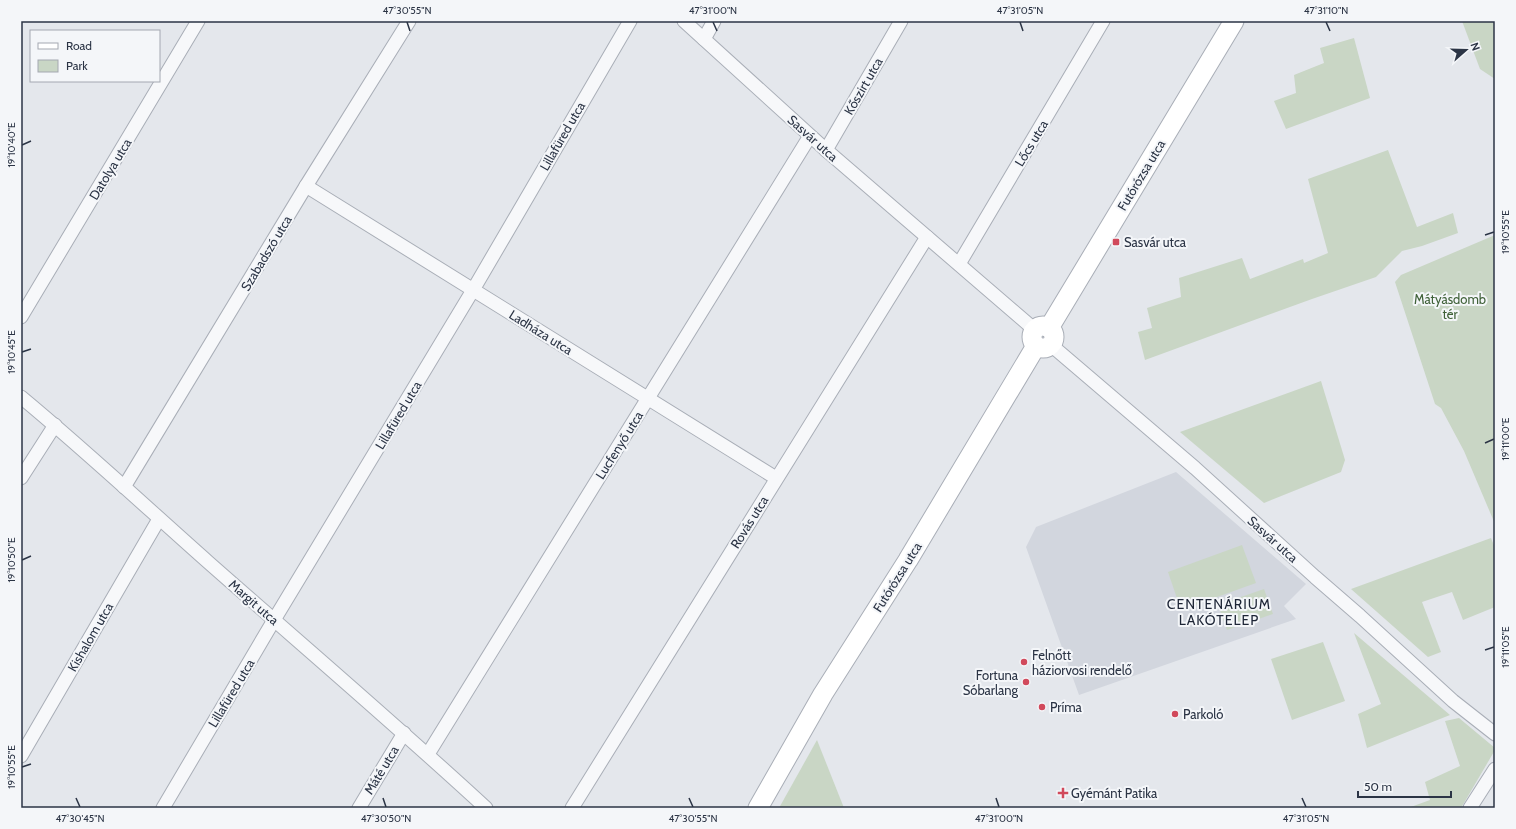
<svg xmlns="http://www.w3.org/2000/svg" width="1516" height="829" viewBox="0 0 1516 829" font-family="Cabin,sans-serif">
	<rect width="100%" height="100%" fill="#e4e7ec"/>
	<path fill="#d2d6de" d="M1176 472 1306 584 1284 606 1296 619 1079 695 1026 547 1036 527Z"/>
	<g fill="#c9d6c5">
		<path d="M1462 21H1495V79L1480 69Z"/>
		<path d="M1354 38 1370 98 1286 129 1274 101 1296 93 1294 75 1324 63 1320 48Z"/>
		<path d="M1388 150 1417 227 1453 213 1458 233 1422 246 1402 251 1376 277 1312 299 1145 360 1138 332 1152 328 1147 308 1181 297 1179 278 1242 258 1250 279 1303 259 1304 263 1328 253 1308 179Z"/>
		<path d="M1495 235V524L1464 451 1441 408 1435 404 1395 282 1401 275Z"/>
		<path d="M1321 381 1345 460 1341 472 1264 503 1180 432Z"/>
		<path d="M1491 538 1495 548V607L1463 620 1452 592 1422 602 1441 652 1428 657 1351 589Z"/>
		<path d="M1242 545 1256 583 1181 610 1168 572Z"/>
		<path d="M1264 589 1273 614 1227 630 1218 605Z"/>
		<path d="M1354 633 1450 715 1367 748 1358 714 1381 704Z"/>
		<path d="M1323 642 1345 701 1292 720 1271 659Z"/>
		<path d="M1459 718 1495 748V750L1461 808H1408L1430 800 1425 782 1460 766 1445 721Z"/>
		<path d="M817 740 844 808H779Z"/>
	</g>
	<g fill="none" stroke-linecap="round" stroke-linejoin="round">
		<defs>
			<g id="street">
				<path d="M684 21 826 150 1035 330"/>
				<path d="M704 39 714 21"/>
				<path d="M826 150 901 21"/>
				<path d="M306 186 776 478"/>
				<path d="M959 264 1103 21"/>
				<path d="M21 317 198 21"/>
				<path d="M1051 345 1195 468 1315 577 1360 616 1453 701 1495 734"/>
				<path d="M21 397C85 450 146 507 208 562 301 644 395 724 486 808"/>
				<path d="M21 478 55 425"/>
				<path d="M124 487 306 186 409 21"/>
				<path d="M428 754 810 136"/>
				<path d="M21 756 159 519"/>
				<path d="M163 808 274 620 473 290 630 21"/>
				<path d="M359 808 404 733"/>
				<path d="M572 808 927 237"/>
				<path d="M1470 808 1495 769"/>
			</g>
			<g id="secondary">
				<circle cx="1043" cy="337" r="11"/>
				<path d="M1049 328 1234 21"/>
				<path d="M758 808 823 694 908 560 1036 346"/>
			</g>
		</defs>
		<use href="#street" stroke="#a9aeb7" stroke-width="15"/>
		<use href="#secondary" stroke="#a9aeb7" stroke-width="21"/>
		<use href="#street" stroke="#f7f8fa" stroke-width="13"/>
		<use href="#secondary" stroke="#fff" stroke-width="19"/>
	</g>
	<path fill="none" stroke="#2b3445" stroke-width="1.5" d="M407 22 410 31M713 22 717 31M1020 22 1023 31M1326 22 1330 31M22 145 31 141M1485 235 1494 232M22 352 31 349M1485 443 1494 439M22 560 31 556M1485 650 1494 647M22 767 31 764M76 798 80 807M383 798 386 807M689 798 693 807M996 798 999 807M1302 798 1306 807"/>
	<g fill="#d1495b" stroke="#f4f6f9" stroke-width="1.5">
		<rect x="1112" y="238" width="8" height="8" rx="2"/>
		<circle cx="1024" cy="662" r="4"/>
		<circle cx="1026" cy="682" r="4"/>
		<circle cx="1042" cy="707" r="4"/>
		<circle cx="1175" cy="714" r="4"/>
		<path d="M1061 787h4v4h4v4h-4v4h-4v-4h-4v-4h4z"/>
	</g>
	<g text-anchor="middle" dominant-baseline="central" stroke-width="4" stroke-linejoin="round" paint-order="stroke">
		<g font-size="13" fill="#2b3445" stroke="#f4f6f9">
			<text transform="translate(863 86) rotate(-60)">Kőszirt utca</text>
			<text transform="translate(562 136) rotate(-60)">Lillafüred utca</text>
			<text transform="translate(813 138) rotate(42)">Sasvár utca</text>
			<text transform="translate(1031 143) rotate(-59)">Lőcs utca</text>
			<text transform="translate(110 169) rotate(-59)">Datolya utca</text>
			<text transform="translate(1141 175) rotate(-59)">Futórózsa utca</text>
			<text transform="translate(266 253) rotate(-59)">Szabadszó utca</text>
			<text transform="translate(541 332) rotate(32)">Ladháza utca</text>
			<text transform="translate(398 415) rotate(-59)">Lillafüred utca</text>
			<text transform="translate(619 445) rotate(-58)">Lucfenyő utca</text>
			<text transform="translate(749 522) rotate(-58)">Rovás utca</text>
			<text transform="translate(1273 539) rotate(42)">Sasvár utca</text>
			<text transform="translate(897 577) rotate(-58)">Futórózsa utca</text>
			<text transform="translate(254 602) rotate(41)">Margit utca</text>
			<text transform="translate(90 637) rotate(-60)">Kishalom utca</text>
			<text transform="translate(231 693) rotate(-59)">Lillafüred utca</text>
			<text transform="translate(381 770) rotate(-59)">Máté utca</text>
		</g>
		<g font-size="13" fill="#2b3445" stroke="#f4f6f9" text-anchor="start">
			<text x="1124" y="242">Sasvár utca</text>
			<text x="1032" y="655">Felnőtt<tspan x="1032" dy="15">háziorvosi rendelő</tspan></text>
			<text x="1018" y="675" text-anchor="end">Fortuna<tspan x="1018" dy="15">Sóbarlang</tspan></text>
			<text x="1050" y="707">Príma</text>
			<text x="1183" y="714">Parkoló</text>
			<text x="1071" y="793">Gyémánt Patika</text>
		</g>
		<g font-size="13" fill="#3f6138" stroke="#f4f6f9">
			<text x="1450" y="299">Mátyásdomb<tspan x="1450" dy="15">tér</tspan></text>
		</g>
		<g font-size="14" letter-spacing="1" fill="#1d2536" stroke="#f4f6f9">
			<text x="1219" y="604">CENTENÁRIUM<tspan x="1219" dy="16">LAKÓTELEP</tspan></text>
		</g>
	</g>
	<rect width="1516" height="829" fill="none" stroke="#f4f6f9" stroke-width="44"/>
	<rect x="30" y="30" width="130" height="52" fill="#f4f6f9" stroke="#a4a8b1"/>
	<rect x="38" y="43" width="20" height="6" fill="#ffffff" stroke="#a4a8b1"/>
	<text x="66" y="50" font-size="12" fill="#2b3445">Road</text>
	<rect x="38" y="60" width="20" height="12" fill="#c9d6c5" stroke="#a4a8b1"/>
	<text x="66" y="70" font-size="12" fill="#2b3445">Park</text>
	<g transform="translate(1466 50) rotate(70)" stroke="#f4f6f9" stroke-width="3" paint-order="stroke">
	<path d="M0-3L7 15L0 10L-7 15Z" fill="#2b3445"/>
	<text y="-6" font-size="11" font-weight="bold" text-anchor="middle" fill="#2b3445">N</text>
	</g>
	<path d="M1358 791v6h93v-6" fill="none" stroke="#2b3445" stroke-width="2"/>
	<text x="1364" y="791" font-size="12" fill="#2b3445" stroke="#f4f6f9" stroke-width="3" paint-order="stroke">50 m</text>
	<rect x="22" y="22" width="1472" height="785" fill="none" stroke="#2b3445" stroke-width="1.5"/>
	<g font-size="10" text-anchor="middle" fill="#2b3445">
		<text x="407" y="14">47°30'55"N</text>
		<text x="713" y="14">47°31'00"N</text>
		<text x="1020" y="14">47°31'05"N</text>
		<text x="1326" y="14">47°31'10"N</text>
		<text transform="translate(11 145) rotate(-90)" y="4">19°10'40"E</text>
		<text transform="translate(1505 232) rotate(-90)" y="4">19°10'55"E</text>
		<text transform="translate(11 352) rotate(-90)" y="4">19°10'45"E</text>
		<text transform="translate(1505 439) rotate(-90)" y="4">19°11'00"E</text>
		<text transform="translate(11 560) rotate(-90)" y="4">19°10'50"E</text>
		<text transform="translate(1505 647) rotate(-90)" y="4">19°11'05"E</text>
		<text transform="translate(11 767) rotate(-90)" y="4">19°10'55"E</text>
		<text x="80" y="822">47°30'45"N</text>
		<text x="386" y="822">47°30'50"N</text>
		<text x="693" y="822">47°30'55"N</text>
		<text x="999" y="822">47°31'00"N</text>
		<text x="1306" y="822">47°31'05"N</text>
	</g>
</svg>
